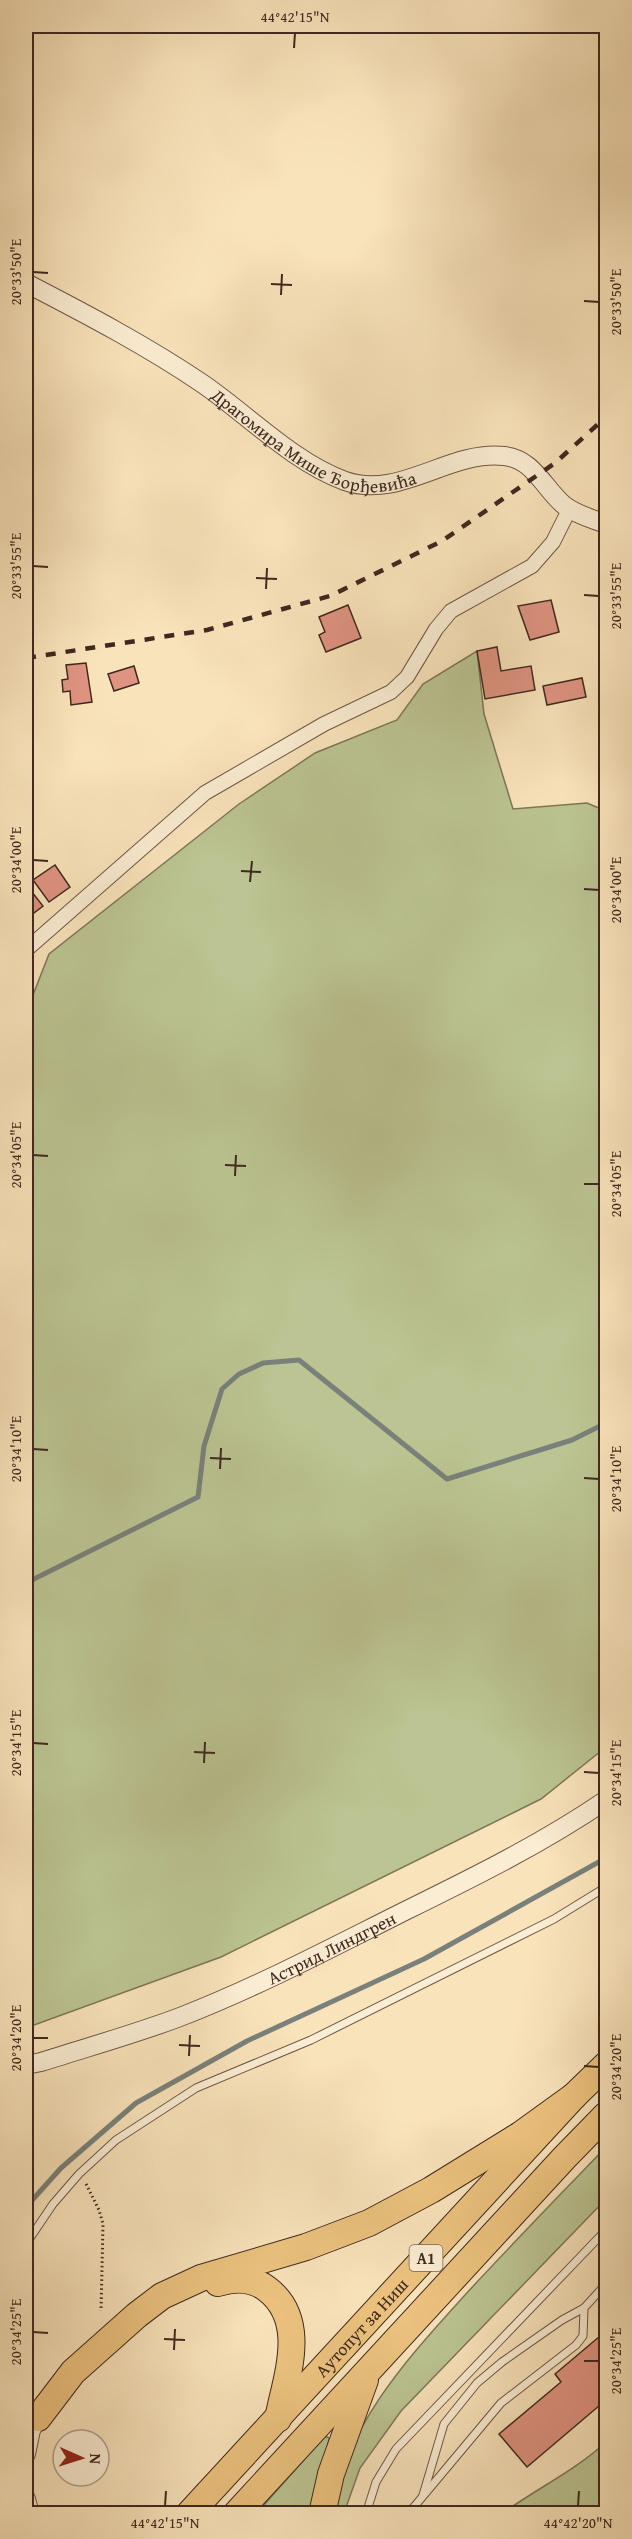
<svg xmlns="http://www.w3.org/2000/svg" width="632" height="2539" viewBox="0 0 632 2539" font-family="'Gentium Book Plus',serif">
	<rect width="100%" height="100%" fill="#f9e3bb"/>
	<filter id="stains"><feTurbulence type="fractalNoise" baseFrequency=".00333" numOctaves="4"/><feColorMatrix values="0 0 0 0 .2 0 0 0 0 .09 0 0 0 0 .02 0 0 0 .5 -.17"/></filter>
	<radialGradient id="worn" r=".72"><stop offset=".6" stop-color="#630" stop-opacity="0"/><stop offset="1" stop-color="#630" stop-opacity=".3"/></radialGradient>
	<g fill="#bbc492" stroke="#7d7658" stroke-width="1.5">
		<path d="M477 651 484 714 513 809 587 803 606 811V1747L541 1799 221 1957 26 2028V1013L49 954 239 804 315 753 397 720 423 684Z"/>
		<path d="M606 2147V2199L401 2411 360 2468 344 2513 333 2514C343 2427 409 2357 465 2295 511 2245 559 2196 606 2147Z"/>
		<path d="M325 2436 329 2438 317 2513 256 2514Z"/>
		<path d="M606 2442V2513H503C536 2489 576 2470 606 2442Z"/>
	</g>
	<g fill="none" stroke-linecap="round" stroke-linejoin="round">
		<g stroke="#79817a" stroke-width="5">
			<path d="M26 1583 198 1497 204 1446 222 1389 239 1374 263 1363 299 1360 447 1479 572 1440 606 1423"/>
			<path d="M26 2207 61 2168 136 2103 247 2041 424 1959 606 1858"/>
		</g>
	</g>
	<g fill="#df9381" stroke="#3f281f" stroke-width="1.5">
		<path d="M551 600 559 632 530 640 518 606Z"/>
		<path d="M348 605 361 638 326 652 319 635 325 632 319 617Z"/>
		<path d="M497 647 501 671 531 666 535 690 485 699 477 651Z"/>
		<path d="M86 663 92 702 71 705 70 691 63 692 62 680 68 679 66 665Z"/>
		<path d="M134 666 139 683 114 691 108 674Z"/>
		<path d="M582 678 586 697 547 705 543 686Z"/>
		<path d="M55 865 70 887 49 902 33 880Z"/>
		<path d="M28 887 43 906 26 919V889Z"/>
		<path d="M606 2331V2400L527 2467 499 2434 561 2382 555 2374Z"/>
	</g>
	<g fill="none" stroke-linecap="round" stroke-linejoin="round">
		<defs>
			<g id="service">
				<path d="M26 2244 53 2204 79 2174 116 2140 196 2088 311 2040 554 1919 606 1887"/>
				<path d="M423 2495 444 2424 477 2383 502 2362 562 2320 584 2308 606 2284"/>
				<path d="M366 2514 376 2482 396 2449 606 2230"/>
				<path d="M408 2514 501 2403 576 2345 583 2336 584 2308"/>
			</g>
			<path id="minor" d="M27 949 205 793 324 724 391 692 407 677 436 629 451 611 532 566 553 542 567 514V507"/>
			<g id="tertiary">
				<path id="s1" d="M26 283C86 314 147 346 203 384 248 415 293 462 345 481 400 500 449 450 504 456 534 459 544 489 565 506 577 515 593 519 606 524"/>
				<path id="s2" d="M26 2065 41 2062C88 2047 135 2034 180 2017 255 1988 327 1950 399 1914 470 1879 540 1845 606 1800"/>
				<path d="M26 2408 38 2418 31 2430 26 2454"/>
				<path d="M26 2499 30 2514"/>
			</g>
			<g id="motorway">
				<path d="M218 2283C234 2278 253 2278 267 2289 309 2321 286 2377 278 2419"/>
				<path d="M38 2418 73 2372 137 2315 162 2296 201 2278 306 2247 369 2223 431 2190 520 2135 574 2096"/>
				<path id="s3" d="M189 2514 574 2096 606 2065"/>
				<path d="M236 2514 565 2157 606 2115"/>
				<path d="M322 2514 331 2474 365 2380"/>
			</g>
		</defs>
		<use href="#service" stroke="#6e5746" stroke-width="9"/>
		<use href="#minor" stroke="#6e5746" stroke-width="16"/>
		<use href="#tertiary" stroke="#6e5746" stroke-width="20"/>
		<use href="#motorway" stroke="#3f281f" stroke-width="28"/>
		<path stroke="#3f281f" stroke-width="3" stroke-dasharray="1.5 3" stroke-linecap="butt" d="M86 2184 99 2210 103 2224 101 2311"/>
		<use href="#service" stroke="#fbedd3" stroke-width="7"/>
		<use href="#minor" stroke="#fbedd3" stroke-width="14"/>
		<use href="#tertiary" stroke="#fbedd3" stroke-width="18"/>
		<use href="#motorway" stroke="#ecc27e" stroke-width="26"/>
		<path stroke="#3f281f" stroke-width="4.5" stroke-dasharray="10 10" stroke-linecap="butt" d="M26 658 207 630 330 596 442 541 555 463 606 417"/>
	</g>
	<path fill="none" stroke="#3f281f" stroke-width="2" d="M294 48 295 33M33 272 48 273M271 284 292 285M281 295 282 274M584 301 599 302M33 566 48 567M256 578 277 579M266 589 267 568M584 595 599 596M33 860 48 861M241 871 261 872M250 882 252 861M584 889 599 890M33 1155 48 1156M225 1165 246 1166M235 1176 236 1155M584 1184H599M33 1449 48 1450M210 1458 231 1459M220 1469 221 1448M584 1478 599 1479M33 1743 48 1744M194 1752 215 1753M204 1763 205 1742M584 1772 599 1773M33 2038H48M179 2045 200 2046M189 2056 190 2035M584 2066 599 2067M33 2332 48 2333M164 2339 185 2340M174 2350 175 2329M584 2361H599M165 2506 166 2491M578 2506 579 2491"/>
	<g text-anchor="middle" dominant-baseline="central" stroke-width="6" stroke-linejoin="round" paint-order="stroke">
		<rect fill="#fbedd3" stroke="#776355" stroke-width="1.5" x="409.5" y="2245" width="33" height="26" rx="4.5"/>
		<g font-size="16" font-weight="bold" fill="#3f281f">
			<text x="426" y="2258">A1</text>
		</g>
		<g font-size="18" fill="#3f281f" stroke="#fbedd3">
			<text stroke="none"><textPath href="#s1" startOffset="333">Драгомира Мише Ђорђевића</textPath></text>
			<text stroke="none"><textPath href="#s2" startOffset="328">Астрид Линдгрен</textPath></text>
			<text stroke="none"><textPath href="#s3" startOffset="254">Аутопут за Ниш</textPath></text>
		</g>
	</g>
	<rect width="632" height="2539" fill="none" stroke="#f9e3bb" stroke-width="66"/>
	<g transform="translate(81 2458) rotate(93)"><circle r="28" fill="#fbedd3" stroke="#b09e8b" stroke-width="1.5"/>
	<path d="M0-4.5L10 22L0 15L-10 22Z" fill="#8f2418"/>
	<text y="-9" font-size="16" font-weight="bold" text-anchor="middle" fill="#3f281f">N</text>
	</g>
	<rect x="33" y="33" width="566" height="2473" fill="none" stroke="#3f281f" stroke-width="2"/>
	<g font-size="15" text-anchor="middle" fill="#3f281f">
		<text x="295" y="22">44°42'15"N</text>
		<text transform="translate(16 272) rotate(-90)" y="5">20°33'50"E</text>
		<text transform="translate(616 302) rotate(-90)" y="5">20°33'50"E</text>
		<text transform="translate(16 566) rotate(-90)" y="5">20°33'55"E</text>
		<text transform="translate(616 596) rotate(-90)" y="5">20°33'55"E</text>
		<text transform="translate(16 860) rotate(-90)" y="5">20°34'00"E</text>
		<text transform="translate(616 890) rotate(-90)" y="5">20°34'00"E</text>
		<text transform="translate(16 1155) rotate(-90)" y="5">20°34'05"E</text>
		<text transform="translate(616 1184) rotate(-90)" y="5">20°34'05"E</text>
		<text transform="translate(16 1449) rotate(-90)" y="5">20°34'10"E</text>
		<text transform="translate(616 1479) rotate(-90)" y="5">20°34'10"E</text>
		<text transform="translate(16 1743) rotate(-90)" y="5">20°34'15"E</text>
		<text transform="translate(616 1773) rotate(-90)" y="5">20°34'15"E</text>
		<text transform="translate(16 2038) rotate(-90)" y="5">20°34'20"E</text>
		<text transform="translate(616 2067) rotate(-90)" y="5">20°34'20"E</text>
		<text transform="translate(16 2332) rotate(-90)" y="5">20°34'25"E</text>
		<text transform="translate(616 2361) rotate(-90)" y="5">20°34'25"E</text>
		<text x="165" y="2528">44°42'15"N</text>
		<text x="578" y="2528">44°42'20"N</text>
	</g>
	<rect width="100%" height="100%" filter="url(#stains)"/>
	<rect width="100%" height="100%" fill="url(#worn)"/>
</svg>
